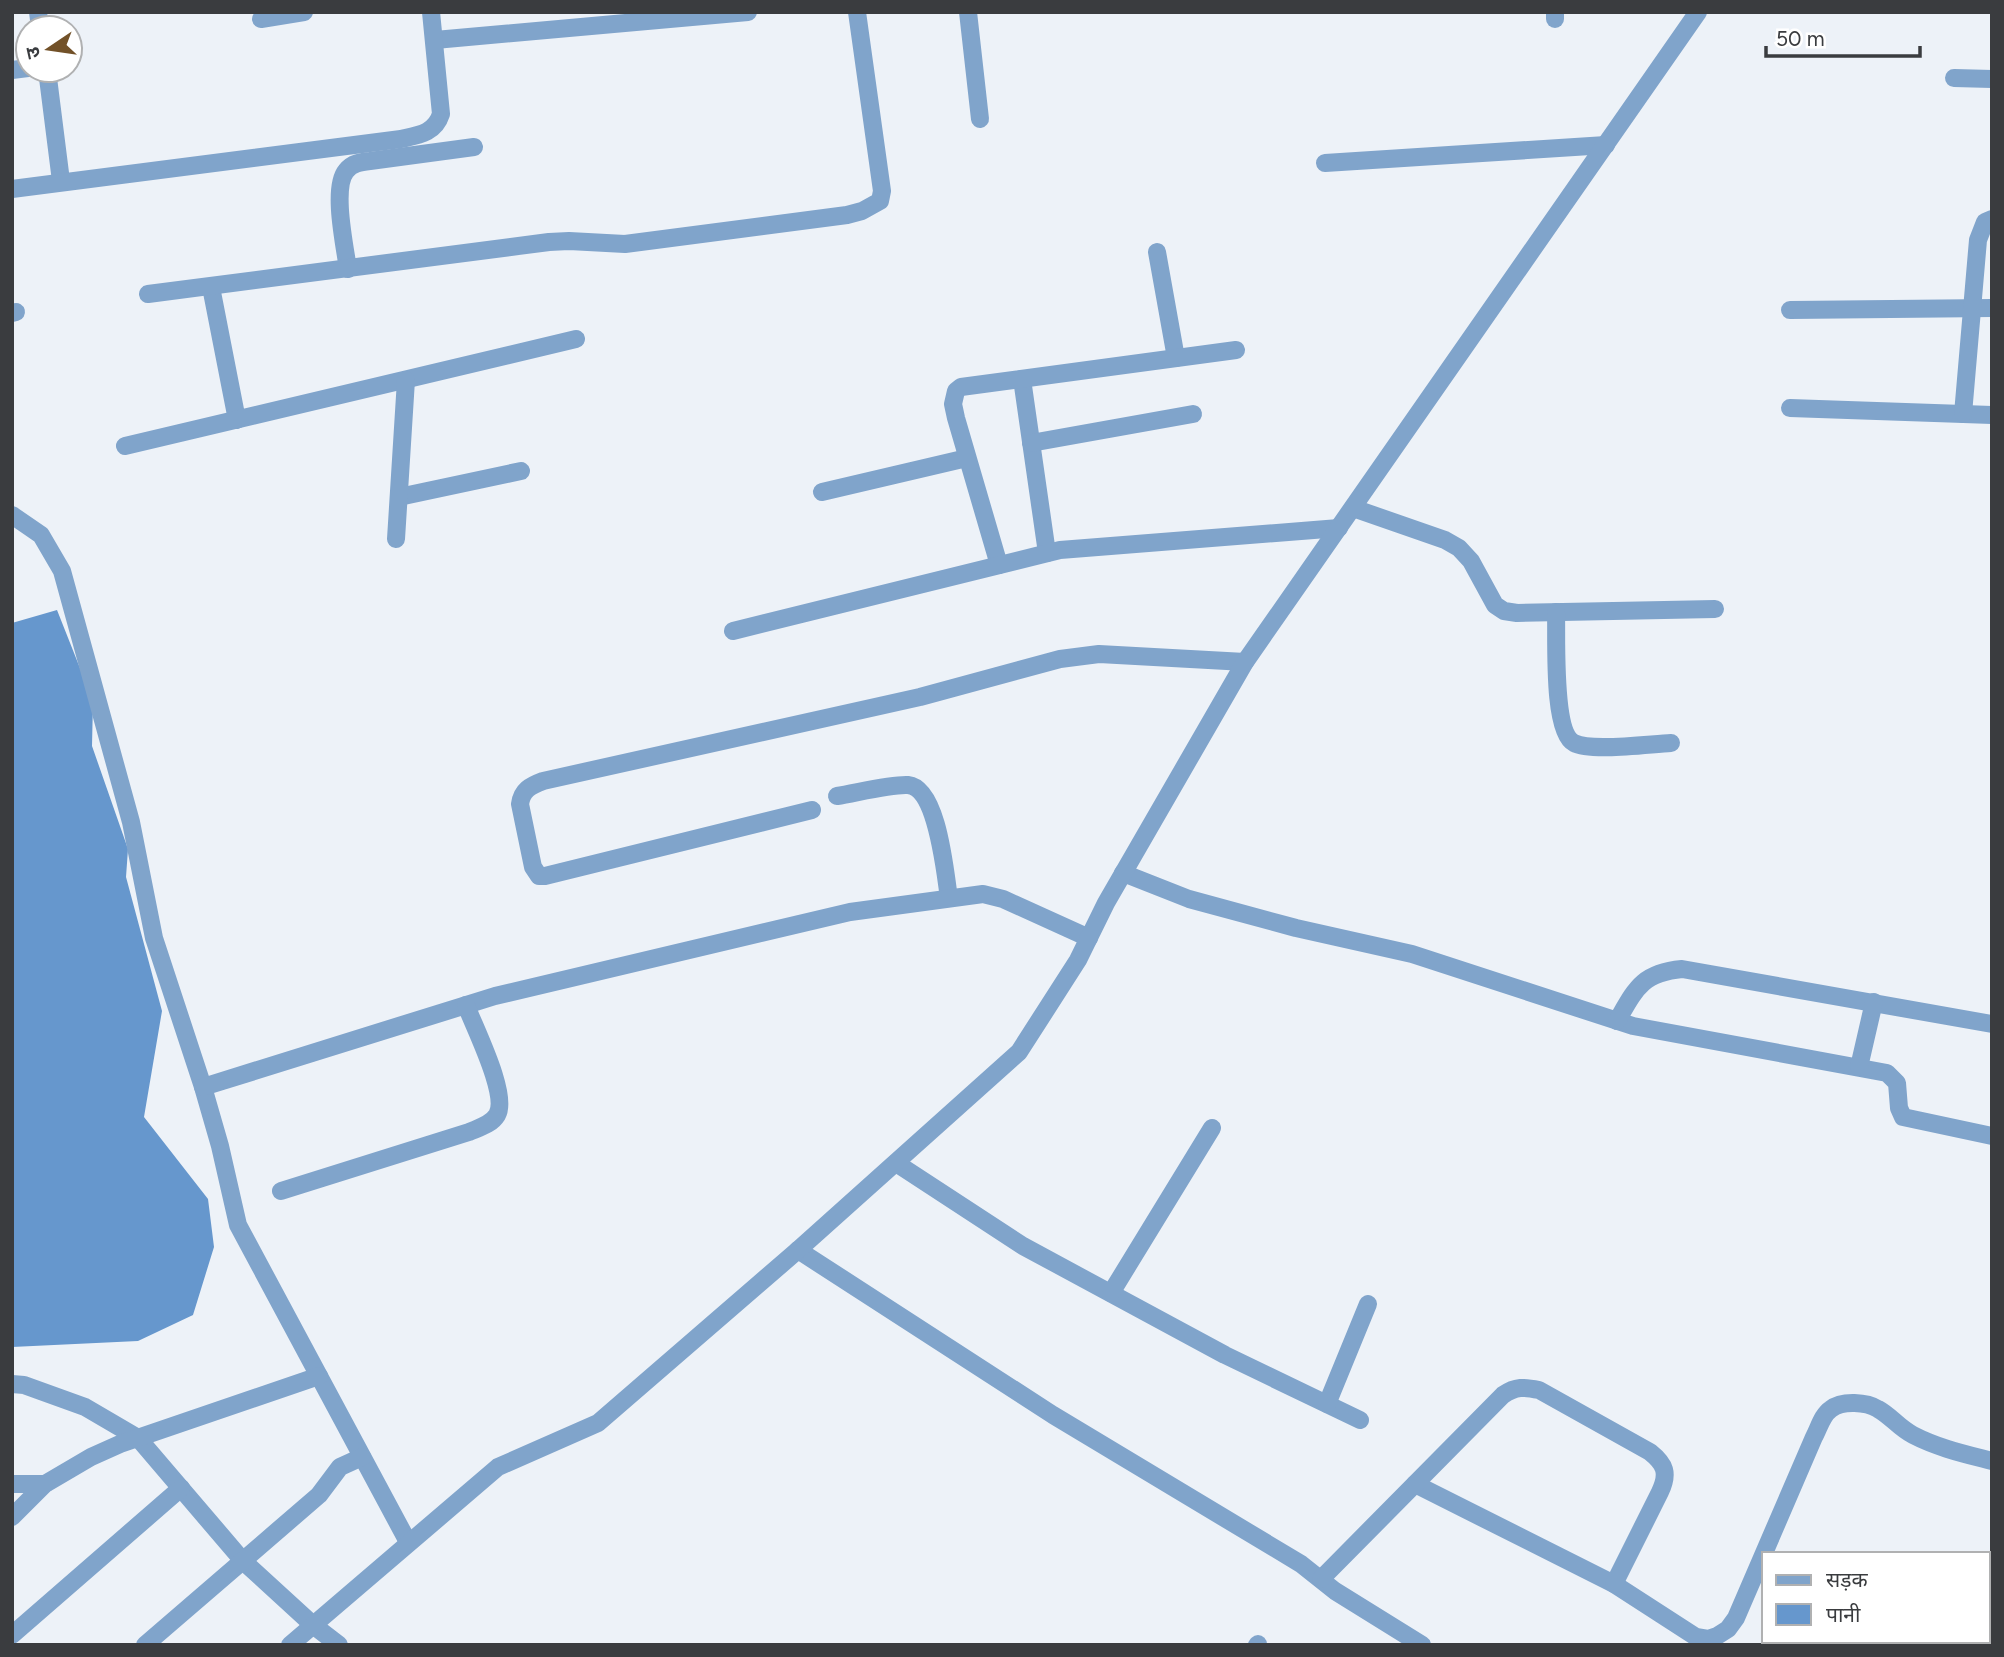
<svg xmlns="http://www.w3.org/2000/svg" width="2004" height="1657" viewBox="0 0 2004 1657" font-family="Figtree,'Noto Sans Devanagari',sans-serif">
	<rect width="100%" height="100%" fill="#edf2f8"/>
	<path fill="#6697cd" d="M57 610 93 701 92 746 128 849 126 877 162 1011 144 1117 208 1199 214 1247 193 1315 138 1341 12 1347V623Z"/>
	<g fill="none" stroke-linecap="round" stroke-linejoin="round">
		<g stroke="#80a4cb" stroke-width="18">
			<path d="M38 12 40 28"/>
			<path d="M968 12 980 119"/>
			<path d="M261 19 304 12"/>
			<path d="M1555 19V12"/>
			<path d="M435 40 748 12"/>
			<path d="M12 70 28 68"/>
			<path d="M47 70 61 181"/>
			<path d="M1954 78 1992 79"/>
			<path d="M1325 163 1606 145"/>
			<path d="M12 189 401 139C419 135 435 133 441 114L431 12"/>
			<path d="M1157 252 1176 358"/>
			<path d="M348 269C345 247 332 188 346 171 352 163 361 162 370 161L474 147"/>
			<path d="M211 287 237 420"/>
			<path d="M148 294 549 242 569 241 625 244 847 215 862 211 880 201 882 191 857 12"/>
			<path d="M1790 310 1992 308"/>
			<path d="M12 313 16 312"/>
			<path d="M1022 379 1047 553"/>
			<path d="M1790 408 1992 415"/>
			<path d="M1963 414 1978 240 1985 222 1992 219"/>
			<path d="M1031 443 1193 414"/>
			<path d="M125 446 576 339"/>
			<path d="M822 492 967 458"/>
			<path d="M399 497 521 471"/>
			<path d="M1353 508 1445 540 1459 548 1471 561 1495 605 1504 611 1517 613 1715 609"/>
			<path d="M12 515 41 535 62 571 131 822 154 938 203 1087 220 1146 238 1225 408 1542"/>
			<path d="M396 539 406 380"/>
			<path d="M999 565 956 418 953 404 956 391 961 387 1236 350"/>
			<path d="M1556 612C1557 637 1552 732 1574 743 1591 752 1649 744 1671 743"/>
			<path d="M733 631 1060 550 1339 528"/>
			<path d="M837 796C856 793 891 784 908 785 938 788 945 873 949 898"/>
			<path d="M812 810 545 876H539L533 867 520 804C522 790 530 786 543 781L920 697 1060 659 1099 654 1245 662"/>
			<path d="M1123 873 1189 899 1296 928 1412 954 1633 1026 1887 1073 1897 1083 1899 1108 1903 1117 1992 1136"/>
			<path d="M1617 1021C1636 988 1642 973 1682 969L1992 1024"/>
			<path d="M1859 1067 1874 1002"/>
			<path d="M203 1087 495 996 850 912 983 894 1003 899 1089 938"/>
			<path d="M896 1163 1023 1246 1225 1355 1360 1420"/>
			<path d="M281 1191 469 1132C478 1128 491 1125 497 1115 509 1095 474 1027 466 1005"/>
			<path d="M798 1250 1053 1415 1301 1564 1335 1591 1422 1645"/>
			<path d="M1111 1293 1212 1128"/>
			<path d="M12 1384 24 1385 85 1407 138 1438 243 1561 313 1625 339 1645"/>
			<path d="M1327 1404 1368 1304"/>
			<path d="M12 1484H45"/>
			<path d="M1415 1484 1614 1584 1696 1637 1708 1639 1717 1636 1728 1629 1736 1618 1814 1437C1819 1428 1822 1415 1831 1409 1842 1400 1867 1402 1878 1409 1891 1416 1899 1428 1913 1435 1938 1448 1965 1454 1992 1461"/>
			<path d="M12 1517 45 1484 91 1457 120 1444 319 1376"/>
			<path d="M1321 1579 1503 1395C1516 1386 1524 1387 1539 1390L1650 1452C1665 1464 1669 1473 1660 1492L1614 1584"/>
			<path d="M12 1635 181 1488"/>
			<path d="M145 1645 319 1495 340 1467 362 1457"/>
			<path d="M290 1645 498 1467 598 1423 798 1250 1019 1052 1078 960 1106 903 1245 662 1698 12"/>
			<path d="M1257 1645 1258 1644"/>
		</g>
	</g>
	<rect width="2004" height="1657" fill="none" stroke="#3a3c3f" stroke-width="28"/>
	<rect x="1762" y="1552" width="228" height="91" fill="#ffffff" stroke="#b0b1b2" stroke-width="2"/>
	<rect x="1776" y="1575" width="35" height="10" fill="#80a4cb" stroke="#b0b1b2" stroke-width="2"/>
	<text x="1826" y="1587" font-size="21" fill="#3a3c3f">सड़क</text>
	<rect x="1776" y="1604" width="35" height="21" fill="#6697cd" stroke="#b0b1b2" stroke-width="2"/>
	<text x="1826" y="1622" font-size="21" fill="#3a3c3f">पानी</text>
	<g transform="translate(49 49) rotate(257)"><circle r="33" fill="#ffffff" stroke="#b0b1b2" stroke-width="2"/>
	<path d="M0-5L12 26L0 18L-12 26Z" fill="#725128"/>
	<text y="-10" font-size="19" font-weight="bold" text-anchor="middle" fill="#3a3c3f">उ</text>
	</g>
	<path d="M1766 46v10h154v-10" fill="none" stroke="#3a3c3f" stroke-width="3.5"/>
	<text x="1776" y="46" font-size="21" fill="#3a3c3f" stroke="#ffffff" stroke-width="5" paint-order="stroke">50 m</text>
</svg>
